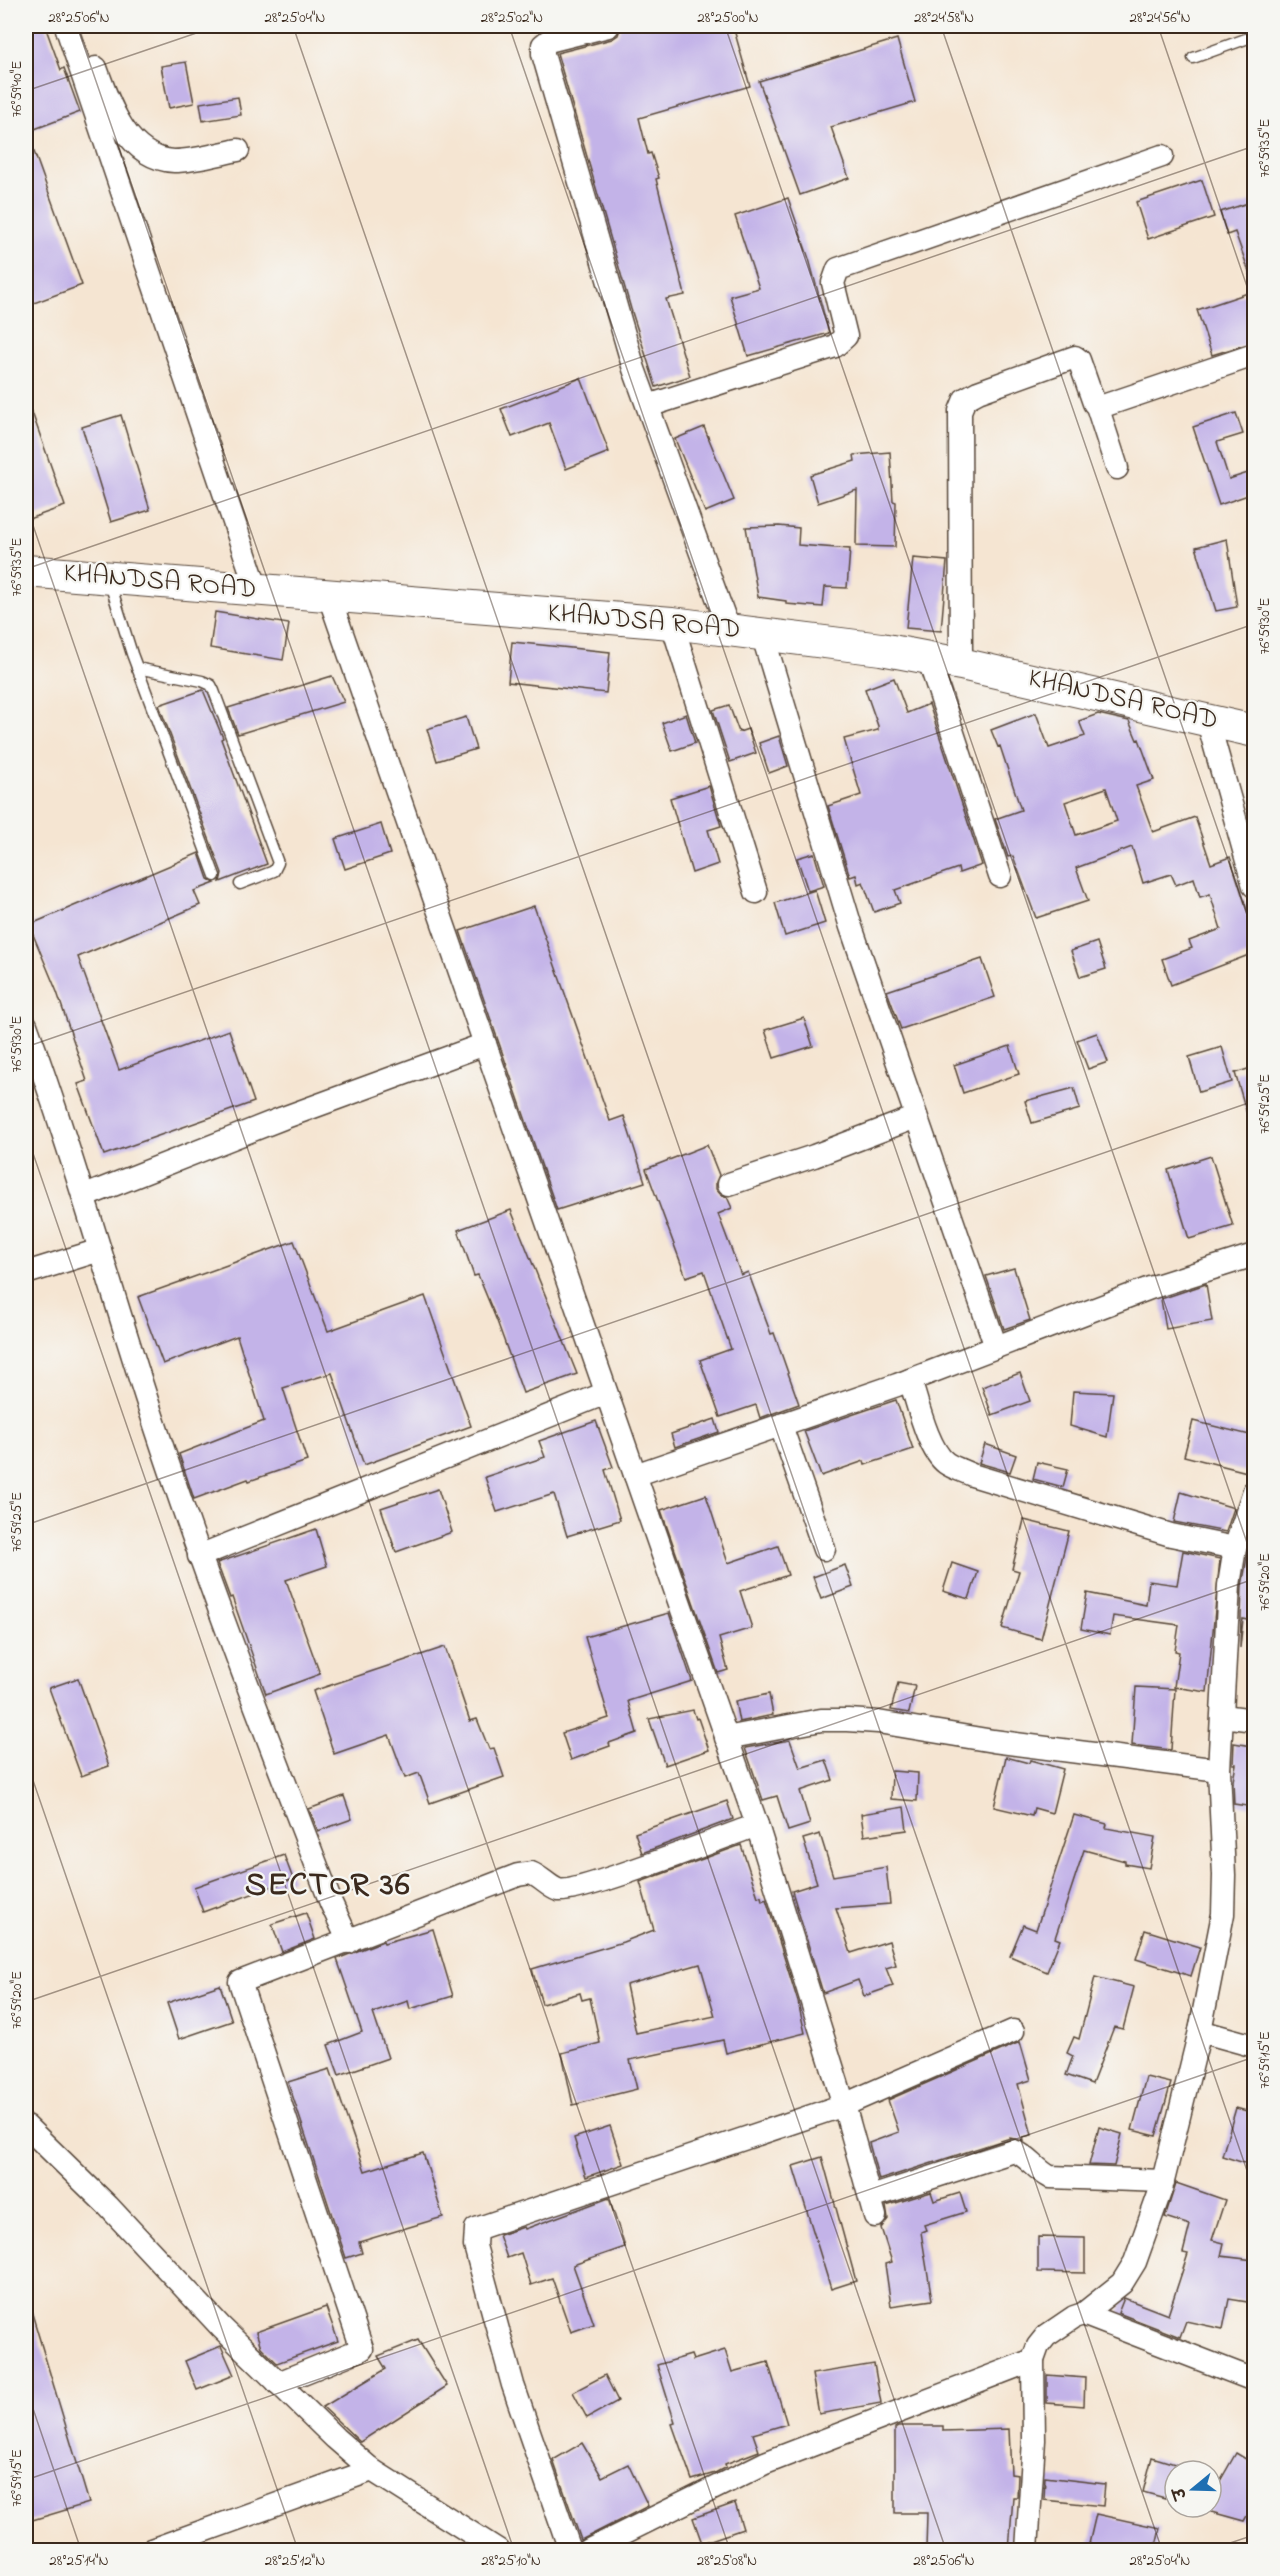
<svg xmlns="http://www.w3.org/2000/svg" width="1280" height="2576" viewBox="0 0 1280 2576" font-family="'Indie Flower','Playpen Sans Deva',sans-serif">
	<rect width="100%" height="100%" fill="#f6f6f2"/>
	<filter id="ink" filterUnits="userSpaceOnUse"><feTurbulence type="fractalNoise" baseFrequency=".0167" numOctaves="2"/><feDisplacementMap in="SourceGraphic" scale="12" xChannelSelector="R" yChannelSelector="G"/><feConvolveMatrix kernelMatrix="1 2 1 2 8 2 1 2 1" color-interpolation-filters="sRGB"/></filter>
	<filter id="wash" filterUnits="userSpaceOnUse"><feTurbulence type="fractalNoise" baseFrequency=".008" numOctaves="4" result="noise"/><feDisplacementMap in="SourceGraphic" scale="24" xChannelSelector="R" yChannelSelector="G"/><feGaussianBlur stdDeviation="1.35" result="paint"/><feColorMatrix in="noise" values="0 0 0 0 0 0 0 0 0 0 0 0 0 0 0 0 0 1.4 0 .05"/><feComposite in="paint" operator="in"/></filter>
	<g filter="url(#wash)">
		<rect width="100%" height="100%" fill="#f5e5d2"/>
		<g id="blocks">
			<g fill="#c3b3e8" fill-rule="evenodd">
				<path d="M26 26H45L61 70 64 68 80 112 32 130 26 112Z"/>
				<path d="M621 26H733L750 86 639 118 648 154 651 153 659 178 656 179 685 295 666 299 690 376 656 387 631 309 557 53 612 39 618 35Z"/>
				<path d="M897 39 915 102 831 127 849 178 800 195 759 81Z"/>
				<path d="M186 62 194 103 169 108 161 66Z"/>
				<path d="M238 97 241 115 203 121 200 103Z"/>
				<path d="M28 135 82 285 26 306V136Z"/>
				<path d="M1202 180 1214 217 1148 239 1136 202Z"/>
				<path d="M788 198 809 259 829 333 748 356 730 296 759 288 735 216Z"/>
				<path d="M1254 201V279L1252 280 1235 232 1227 235 1220 212Z"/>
				<path d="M1251 292 1254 301V342L1212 355 1197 310Z"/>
				<path d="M581 378 609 452 566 469 549 423 512 437 501 409Z"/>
				<path d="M28 401 65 506 26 520V402Z"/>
				<path d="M1236 413 1243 434 1217 442 1229 479 1254 471V493L1219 505 1193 427Z"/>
				<path d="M121 415 150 510 111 522 82 427Z"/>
				<path d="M704 427 734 500 705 512 675 439Z"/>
				<path d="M890 452 893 501 896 502 895 547 856 546 857 490 818 503 810 475 855 461 854 455Z"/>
				<path d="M779 526 799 528 798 545 850 549 847 588 825 587 823 607 786 604V601L758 597 746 527Z"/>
				<path d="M1227 539 1237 607 1216 611 1196 547Z"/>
				<path d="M913 558 947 561 941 631 906 628Z"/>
				<path d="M215 612 289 624 283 660 210 648Z"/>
				<path d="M512 642 610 652 606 693 508 682Z"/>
				<path d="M332 676 344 702 238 734 228 708Z"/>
				<path d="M894 678 907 713 929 704 982 865 959 873 958 868 895 890 900 903 874 912 863 882 858 884 856 875 850 877 828 806 861 795 844 739 878 730V726L865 689Z"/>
				<path d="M203 690 223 738 221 739 267 864 220 882 222 873 159 705Z"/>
				<path d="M729 705 739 732 748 729 756 753 730 762 713 710Z"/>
				<path d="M1036 713 1049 748 1085 736 1079 721 1098 714 1129 721 1137 740 1139 739 1154 780 1136 786 1153 832 1195 817 1211 864 1230 857 1250 919 1248 920 1254 938V953L1171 985 1162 959 1192 948 1189 941 1221 929 1210 894 1200 897 1194 878 1176 885 1171 874 1143 883 1132 847 1076 868 1088 901 1036 918 1013 856 1008 857 995 819 1021 810 1000 746 998 747 991 730ZM1106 788 1117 821 1076 835 1065 802Z"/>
				<path d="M686 714 695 743 672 751 662 723Z"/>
				<path d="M466 717 476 749 437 761 427 729Z"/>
				<path d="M779 736 788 766 769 773 759 743Z"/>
				<path d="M709 786 721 826 708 830 718 864 692 873 670 798Z"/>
				<path d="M381 824 390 854 345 869 335 839Z"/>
				<path d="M199 853 208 879 215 883 194 891 200 905 78 957 119 1070 229 1030 254 1102 104 1155 78 1084 87 1081 57 992 29 925Z"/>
				<path d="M814 853 824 886 808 891 797 858Z"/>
				<path d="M815 890 825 923 785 936 775 903Z"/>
				<path d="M534 906 610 1121 624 1116 645 1182 557 1210 460 931Z"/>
				<path d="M1097 942 1106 969 1080 977 1071 951Z"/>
				<path d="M982 959 995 997 901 1029 887 991Z"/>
				<path d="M804 1018 813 1046 774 1058 765 1030Z"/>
				<path d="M1097 1033 1108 1062 1088 1069 1077 1040Z"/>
				<path d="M1010 1046 1019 1074 963 1093 954 1065Z"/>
				<path d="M1222 1047 1232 1082 1199 1092 1189 1057Z"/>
				<path d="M1254 1067V1123L1250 1124 1235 1073Z"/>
				<path d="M1074 1088 1080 1109 1032 1123 1025 1101Z"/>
				<path d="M707 1145 719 1175 716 1182V1189L720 1194 727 1197 732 1208 718 1214 741 1275 748 1272 771 1334 774 1333 799 1404 760 1418 756 1405 720 1417 700 1360 731 1349 704 1271 686 1277 646 1169Z"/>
				<path d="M1211 1156 1233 1226 1189 1239 1168 1170Z"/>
				<path d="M511 1210 577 1374 523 1393 497 1321 478 1275 474 1276 458 1230Z"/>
				<path d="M294 1241 328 1331 425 1296 471 1426 364 1465 332 1373 283 1388 307 1461 249 1481 248 1479 194 1499 179 1454 264 1421 237 1336 163 1364 138 1297Z"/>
				<path d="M1014 1268 1030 1320 1004 1329 986 1276Z"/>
				<path d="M1206 1284 1212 1321 1166 1329 1161 1299Z"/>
				<path d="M1020 1373 1030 1401 992 1415 982 1387Z"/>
				<path d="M1073 1391 1113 1393 1107 1437 1070 1426Z"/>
				<path d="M896 1400 913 1449 865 1465 864 1461 821 1476 804 1431Z"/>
				<path d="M715 1419 719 1432 675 1447 671 1434Z"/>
				<path d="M596 1421 613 1467 605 1470 620 1520 567 1536 554 1494 497 1512 485 1477 545 1457 539 1441Z"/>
				<path d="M1193 1421 1254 1436 1247 1472 1184 1456Z"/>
				<path d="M985 1444 1016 1455 1010 1472 979 1463Z"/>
				<path d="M1037 1462 1068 1469 1063 1487 1033 1479Z"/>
				<path d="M438 1489 452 1532 396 1552 381 1508Z"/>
				<path d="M1181 1492 1234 1508 1226 1532 1174 1522Z"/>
				<path d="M706 1495 728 1563 778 1546 788 1575 740 1591 752 1628 719 1638 728 1670 718 1673 661 1510Z"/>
				<path d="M1024 1520 1069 1531 1041 1639 1002 1628 1019 1571 1012 1569Z"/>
				<path d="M316 1529 327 1566 286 1580 320 1674 266 1694 232 1597 230 1598 217 1563Z"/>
				<path d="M1183 1551 1220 1559 1207 1692 1174 1687 1179 1652 1175 1651 1179 1625 1113 1616 1110 1635 1081 1629 1087 1593 1146 1605 1149 1581 1177 1585Z"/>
				<path d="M1248 1553 1254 1554V1621L1243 1619 1240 1648 1242 1586Z"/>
				<path d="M952 1563 978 1572 969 1599 943 1591Z"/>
				<path d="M845 1565 853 1587 821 1599 813 1577Z"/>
				<path d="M669 1613 692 1681 628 1701 637 1733 609 1743 610 1746 571 1760 562 1733 609 1718 585 1637Z"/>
				<path d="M445 1647 470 1721 477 1719 489 1749 494 1748 504 1777 430 1803 419 1773 405 1778 389 1735 334 1754 313 1691Z"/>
				<path d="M78 1678 109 1766 81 1776 49 1688Z"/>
				<path d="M898 1683 915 1686 909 1713 891 1710Z"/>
				<path d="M1136 1687 1175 1689 1171 1750 1132 1745Z"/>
				<path d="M769 1694 773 1715 739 1722 735 1701Z"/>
				<path d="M693 1710 696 1719 698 1718 709 1750 665 1765 649 1719Z"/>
				<path d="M790 1740 800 1768 826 1760 833 1780 800 1791 810 1824 788 1831 777 1796 763 1800 745 1748Z"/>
				<path d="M1234 1743 1252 1746 1250 1755H1254V1807L1234 1804 1233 1781 1236 1764H1233Z"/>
				<path d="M1006 1757 1029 1763 1030 1760 1063 1769 1052 1813 1034 1808 1032 1816 994 1807Z"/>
				<path d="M892 1771 918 1773 917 1801 891 1799Z"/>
				<path d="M344 1796 352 1819 318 1831 309 1809Z"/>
				<path d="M727 1801 733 1819 642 1853 635 1833Z"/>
				<path d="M904 1807 907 1830 864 1836 861 1814Z"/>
				<path d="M1074 1815 1107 1824 1106 1828 1155 1837 1149 1868 1125 1864V1861L1084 1850 1055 1938 1060 1940 1047 1972 1010 1956 1023 1925 1036 1930Z"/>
				<path d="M820 1834 833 1876 886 1867 890 1904 836 1908 851 1953 889 1941 896 1965 886 1968 893 1986 864 1996 858 1980 823 1993 792 1891 817 1883 803 1839Z"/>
				<path d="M741 1845 758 1897 761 1896 762 1901 766 1899 798 2002 805 2033 726 2053 723 2040 630 2060 637 2089 573 2105 562 2053 600 2043 590 1998 582 2000 580 1993 542 2004 532 1969 623 1942 654 1930 640 1882ZM700 1964 715 2016 636 2033 626 1985Z"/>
				<path d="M284 1855 293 1879 203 1912 194 1887Z"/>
				<path d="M306 1913 315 1939 282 1952 272 1924Z"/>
				<path d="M433 1929 453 1996 410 2009 408 2001 373 2013 388 2058 339 2075 328 2045 362 2032 337 1959 383 1941 384 1943Z"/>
				<path d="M1145 1930 1200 1947 1191 1976 1136 1959Z"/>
				<path d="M1095 1977 1134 1987 1123 2029 1114 2027 1092 2084 1066 2075 1073 2056 1067 2053 1074 2037 1079 2039Z"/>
				<path d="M220 1985 232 2021 179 2039 167 2003Z"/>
				<path d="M1020 2042 1031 2080 1018 2084 1032 2135 1023 2137 1024 2141 1010 2138 879 2180 869 2143 899 2132 888 2100Z"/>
				<path d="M330 2069 365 2171 423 2153 443 2217 359 2242 362 2253 346 2258 288 2082Z"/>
				<path d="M1146 2077 1171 2083 1156 2136 1132 2130Z"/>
				<path d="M1236 2108 1254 2113V2166L1222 2156Z"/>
				<path d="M610 2126 623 2164 586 2177 574 2138Z"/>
				<path d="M1099 2127 1122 2134 1114 2166 1089 2165Z"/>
				<path d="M822 2157 856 2281 831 2289 793 2166Z"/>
				<path d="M1176 2183 1225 2200 1212 2240 1224 2243 1221 2256 1254 2260V2303L1229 2299 1223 2329 1186 2321 1180 2337 1118 2313 1124 2298 1168 2315 1188 2254 1183 2253 1190 2225 1165 2217Z"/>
				<path d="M931 2192 934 2201 960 2193 966 2212 924 2225 926 2230 921 2232 932 2300 891 2306 885 2264 892 2262 881 2228 888 2219 886 2206Z"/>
				<path d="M609 2198 625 2247 573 2265 594 2324 571 2332 552 2278 531 2285 521 2253 507 2258 499 2235 524 2227 525 2229Z"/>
				<path d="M1038 2237 1085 2238V2273L1038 2272Z"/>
				<path d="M30 2307 89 2503 26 2522V2308Z"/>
				<path d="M326 2307 338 2341 277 2363 261 2347 256 2332Z"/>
				<path d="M418 2340 447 2386 360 2442 323 2407 386 2369 378 2356Z"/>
				<path d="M221 2346 234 2375 197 2390 185 2361Z"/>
				<path d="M725 2350 732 2372 768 2362 787 2424 753 2434 759 2451 725 2464 726 2467 715 2473 692 2480 672 2424 675 2423 657 2365 691 2355 693 2360Z"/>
				<path d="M874 2364 881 2403 819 2414 812 2374Z"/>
				<path d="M605 2375 618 2401 587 2418 573 2392Z"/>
				<path d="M1047 2375 1085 2378 1084 2406 1047 2403Z"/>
				<path d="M898 2426H943V2431L1009 2429 1011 2474 1018 2475 1017 2497H1013L1009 2550H926L927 2513H895V2428Z"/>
				<path d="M582 2443 602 2477 628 2464 648 2506 581 2540 553 2460Z"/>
				<path d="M1236 2453 1254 2464V2504L1244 2521 1204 2510 1205 2507H1211V2497Z"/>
				<path d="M1152 2457 1175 2464 1165 2498 1143 2492Z"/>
				<path d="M1045 2477 1105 2484 1103 2506 1044 2500Z"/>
				<path d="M735 2503 743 2529 702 2543 693 2518Z"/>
				<path d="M1096 2514 1160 2528 1155 2550H1119L1089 2544Z"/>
			</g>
		</g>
	</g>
	<g filter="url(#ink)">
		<use href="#blocks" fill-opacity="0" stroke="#574639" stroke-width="1.5"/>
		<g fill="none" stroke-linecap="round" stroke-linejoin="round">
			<defs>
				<g id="lane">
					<path d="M1193 58 1254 36"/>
					<path d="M109 580 132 654 215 876"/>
					<path d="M137 668 202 681 211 685 214 691 278 863 274 871 240 884"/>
				</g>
				<g id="street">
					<path d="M66 26 257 590"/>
					<path d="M608 26 548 41 543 45V54L634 369 729 630"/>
					<path d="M96 68C109 105 128 159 174 161 194 161 218 154 238 150"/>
					<path d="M648 406 835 346 846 336 833 283 838 269 1162 156"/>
					<path d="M1097 406 1117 468"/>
					<path d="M329 596 757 1825 844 2105 875 2216"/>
					<path d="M672 623 756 892"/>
					<path d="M762 633 851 927 996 1347"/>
					<path d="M928 657 1000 876"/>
					<path d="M961 664 960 411 965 399 978 392 1075 357 1079 360 1094 403 1097 406H1103L1254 355"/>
					<path d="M1207 718 1254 886"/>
					<path d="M26 1025C74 1156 111 1292 155 1425 208 1586 270 1744 331 1903L349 1942"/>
					<path d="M729 1184 814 1156 916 1117"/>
					<path d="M85 1196 283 1118 485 1044"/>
					<path d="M26 1273 100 1250"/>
					<path d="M910 1380C917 1401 928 1450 946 1463 953 1468 964 1471 972 1475L1171 1535 1235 1548"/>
					<path d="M781 1426 824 1549"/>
					<path d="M635 1475 897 1385 1150 1288 1254 1255"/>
					<path d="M199 1556 606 1393"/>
					<path d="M1223 1716 1254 1720"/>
					<path d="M726 1738 821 1720H848L878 1722 993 1741 1219 1770"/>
					<path d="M1200 2031 1254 2046"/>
					<path d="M26 2126 108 2206 221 2327 335 2438 372 2470 498 2550"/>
					<path d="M871 2197 1014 2151C1028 2156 1036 2170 1050 2177L1163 2181"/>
					<path d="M1083 2314 1254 2380"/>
					<path d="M278 2383 362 2349 240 1982 518 1875 531 1873C541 1877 549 1887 558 1890 577 1895 728 1835 757 1825"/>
					<path d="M151 2550 372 2470"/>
					<path d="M570 2550 513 2385 475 2246 476 2229 844 2105 1013 2031"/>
					<path d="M589 2550 765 2463 1033 2360"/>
					<path d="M1027 2550 1034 2440 1033 2360 1038 2346 1046 2336 1074 2317 1083 2314 1122 2283 1135 2262 1161 2189 1200 2031 1223 1914 1224 1875 1219 1770 1229 1585 1235 1548 1254 1491"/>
				</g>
				<path id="secondary" d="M26 571 672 623 881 649 961 664 1254 731"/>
			</defs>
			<use href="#lane" stroke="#574639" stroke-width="13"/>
			<use href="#street" stroke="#574639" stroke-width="25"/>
			<use href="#secondary" stroke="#574639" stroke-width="34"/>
			<use href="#lane" stroke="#fff" stroke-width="10"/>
			<use href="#street" stroke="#fff" stroke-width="22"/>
			<use href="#secondary" stroke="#fff" stroke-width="32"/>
		</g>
	</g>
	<path fill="none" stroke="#3b2a1e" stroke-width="1.5" stroke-opacity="0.45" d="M77 26 946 2550M293 26 1162 2550M509 26 1254 2191M725 26 1254 1563M941 26 1254 935M1158 26 1254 307M26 91 217 26M26 505 730 2550M26 569 1254 146M26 1047 1254 624M26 1133 514 2550M26 1525 1254 1101M26 1760 298 2550M26 2002 1254 1579M26 2388 81 2550M26 2480 1254 2057M1209 2550 1254 2535"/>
	<g text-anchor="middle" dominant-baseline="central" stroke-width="4.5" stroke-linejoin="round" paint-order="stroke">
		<g font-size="27" fill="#3b2a1e" stroke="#f6f6f2">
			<text transform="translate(160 582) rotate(5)">KHANDSA ROAD</text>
			<text transform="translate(644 622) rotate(5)">KHANDSA ROAD</text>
			<text transform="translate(1123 700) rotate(13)">KHANDSA ROAD</text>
		</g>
		<g font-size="33" font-weight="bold" letter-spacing="1.5" fill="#3b2a1e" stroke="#f6f6f2">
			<text x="328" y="1886">SECTOR 36</text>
		</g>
	</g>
	<rect width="1280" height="2576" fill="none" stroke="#f6f6f2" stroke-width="66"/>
	<g transform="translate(1193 2489) rotate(251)"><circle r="28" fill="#f6f6f2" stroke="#aba49d" stroke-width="1.5"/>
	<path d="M0-4.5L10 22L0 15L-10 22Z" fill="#1f6fb2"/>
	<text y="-9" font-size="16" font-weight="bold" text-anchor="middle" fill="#3b2a1e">उ</text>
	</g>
	<rect x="33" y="33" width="1214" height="2510" fill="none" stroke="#3b2a1e" stroke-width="2"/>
	<g font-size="15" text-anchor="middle" fill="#3b2a1e">
		<text x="79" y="22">28°25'06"N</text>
		<text x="295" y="22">28°25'04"N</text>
		<text x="512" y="22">28°25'02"N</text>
		<text x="728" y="22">28°25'00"N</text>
		<text x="944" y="22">28°24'58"N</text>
		<text x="1160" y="22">28°24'56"N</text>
		<text transform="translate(16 89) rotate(-90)" y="5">76°59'40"E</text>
		<text transform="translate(1264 148) rotate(-90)" y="5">76°59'35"E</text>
		<text transform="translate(16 567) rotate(-90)" y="5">76°59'35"E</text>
		<text transform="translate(1264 626) rotate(-90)" y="5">76°59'30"E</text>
		<text transform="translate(16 1044) rotate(-90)" y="5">76°59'30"E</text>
		<text transform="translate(1264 1104) rotate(-90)" y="5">76°59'25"E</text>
		<text transform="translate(16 1522) rotate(-90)" y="5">76°59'25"E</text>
		<text transform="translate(1264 1582) rotate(-90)" y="5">76°59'20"E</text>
		<text transform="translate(16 2000) rotate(-90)" y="5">76°59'20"E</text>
		<text transform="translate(1264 2060) rotate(-90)" y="5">76°59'15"E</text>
		<text transform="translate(16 2478) rotate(-90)" y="5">76°59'15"E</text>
		<text x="79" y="2565">28°25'14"N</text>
		<text x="295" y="2565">28°25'12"N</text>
		<text x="511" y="2565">28°25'10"N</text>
		<text x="727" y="2565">28°25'08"N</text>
		<text x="944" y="2565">28°25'06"N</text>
		<text x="1160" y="2565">28°25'04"N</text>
	</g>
</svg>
